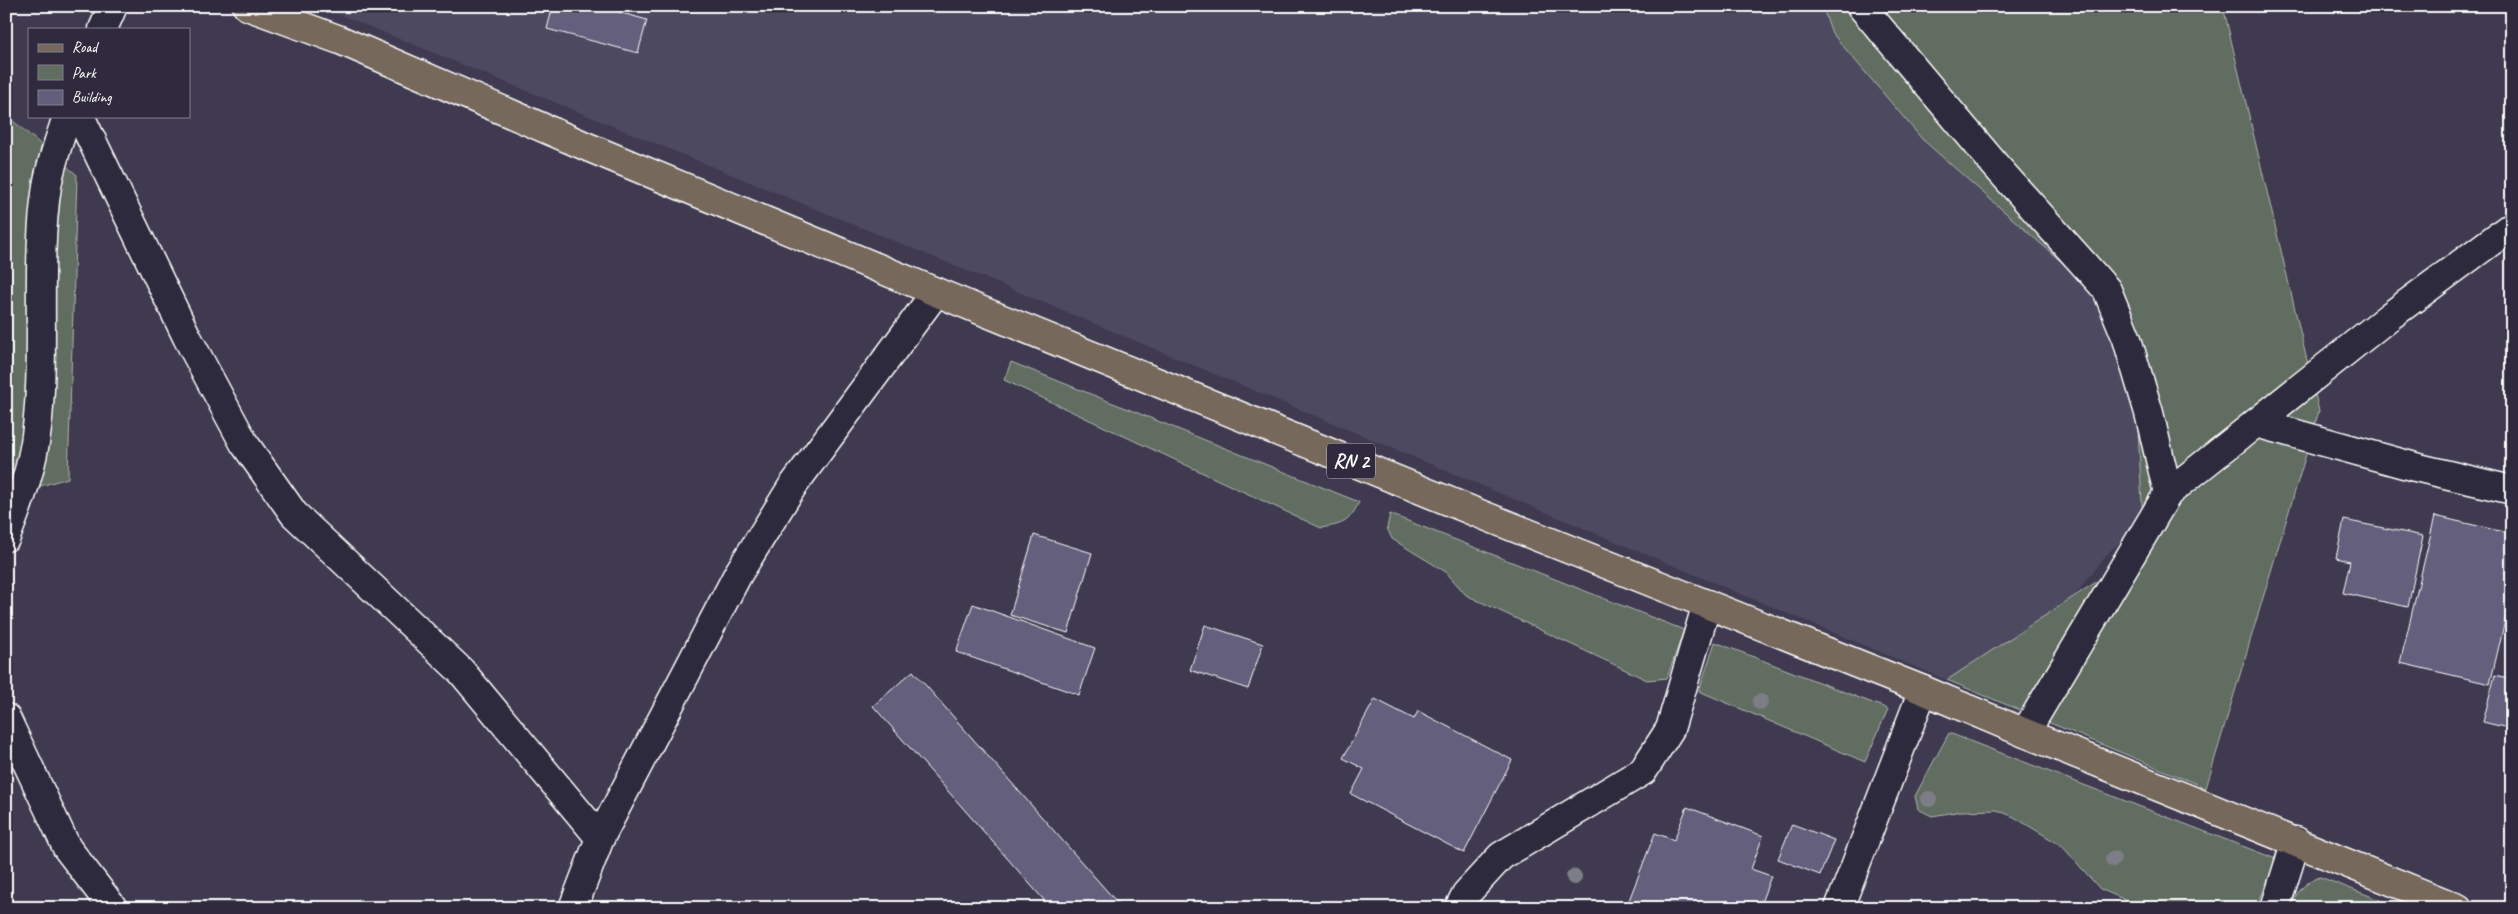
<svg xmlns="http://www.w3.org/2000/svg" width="2518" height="914" viewBox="0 0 2518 914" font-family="Caveat,sans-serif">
	<rect width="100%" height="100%" fill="#3f3a50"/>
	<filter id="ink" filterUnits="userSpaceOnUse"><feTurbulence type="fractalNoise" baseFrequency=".02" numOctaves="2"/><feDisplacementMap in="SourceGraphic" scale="10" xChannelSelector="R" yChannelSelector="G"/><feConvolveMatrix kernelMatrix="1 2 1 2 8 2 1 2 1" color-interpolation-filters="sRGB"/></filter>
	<g filter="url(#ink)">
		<path fill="#4e4960" d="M319 6H1822L1832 33 2099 295 2136 393 2143 522 2110 551 2073 597 1977 668 1947 680 997 283Z"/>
		<g fill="#616d61" stroke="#b0b6b0">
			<path d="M1822 6H2223L2319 411 2206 788 1947 680 2131 559 2143 522 2136 393 2099 295 1922 139 1832 33Z"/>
			<path d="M6 115 77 175 68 478 6 496Z"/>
			<path d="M1011 362 1359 502C1349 523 1344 524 1321 528L1004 380Z"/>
			<path d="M1390 514 1684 630 1667 678 1647 680 1466 595 1446 572 1392 539 1387 528Z"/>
			<path d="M1715 642 1888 709 1865 762 1699 691Z"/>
			<path d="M1949 733 2276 859 2259 902 2255 908H2144L2100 889 2062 846 2014 817 1997 810 1962 811 1932 816 1918 809 1915 796Z"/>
			<path d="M2320 877 2396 906V908H2290C2297 891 2304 883 2320 877Z"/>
		</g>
		<g fill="#635e7c" stroke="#fff">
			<path d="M553 6H597L647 20 638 53 547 29Z"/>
			<path d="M2435 516 2512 534V591L2490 684 2400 663Z"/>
			<path d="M2344 520 2423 536 2408 607 2343 593 2350 561 2336 558Z"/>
			<path d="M1034 535 1092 553 1068 633 1010 615Z"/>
			<path d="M973 604 1095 648 1079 695 956 652Z"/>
			<path d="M1205 625 1263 644 1248 689 1190 670Z"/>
			<path d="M913 671 1122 908H1051L873 706Z"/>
			<path d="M2495 675 2512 679V729L2483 722Z"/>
			<path d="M1375 699 1414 719 1418 711 1512 760 1464 853 1351 794 1364 769 1343 758Z"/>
			<path d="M1687 807 1763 836 1751 869 1771 876 1759 908H1626L1655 833 1674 840Z"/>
			<path d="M1792 824 1834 840 1820 875 1778 859Z"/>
		</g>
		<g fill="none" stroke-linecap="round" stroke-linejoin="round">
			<defs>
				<g id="minor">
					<path d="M1861 6 1996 166 2107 290 2127 339 2149 413 2168 493 2025 733"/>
					<path d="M103 29 113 6"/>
					<path d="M80 116 187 337 244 443 294 514 461 671 600 838"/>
					<path d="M2256 423 2415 467 2512 490"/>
					<path d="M2168 493 2390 316 2512 226"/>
					<path d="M6 537C20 501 33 466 37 428 46 348 35 265 47 186 51 162 60 139 67 116"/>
					<path d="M6 718 67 848 113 908"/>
					<path d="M573 908 600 838 738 574 792 487 936 292"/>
					<path d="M1459 908 1466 894 1501 856 1643 771 1670 729 1707 604"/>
					<path d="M1839 908 1923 690"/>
					<path d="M2275 908 2296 841"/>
				</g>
				<path id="major" d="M247 6 340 40 590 148 936 292 1485 516 1923 690 2025 733 2458 908"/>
			</defs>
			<use href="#minor" stroke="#fff" stroke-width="31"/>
			<use href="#major" stroke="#fff" stroke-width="31"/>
			<use href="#minor" stroke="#2f2a3d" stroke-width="28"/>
			<use href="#major" stroke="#76695c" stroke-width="28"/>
		</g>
		<g fill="#7d7e85">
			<circle cx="1760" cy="702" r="8"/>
			<circle cx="1929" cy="799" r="8"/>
			<circle cx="2113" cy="859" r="8"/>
			<circle cx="1574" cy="877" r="8"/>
		</g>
	</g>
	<g text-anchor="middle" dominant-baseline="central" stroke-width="4.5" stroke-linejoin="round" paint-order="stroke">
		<rect fill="#2f2a3d" stroke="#c1bfc5" stroke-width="1" x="1327" y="443.5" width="48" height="35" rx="4"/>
		<g font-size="20" font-weight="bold" fill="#fff">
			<text x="1351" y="461">RN 2</text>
		</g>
	</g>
	<rect width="2518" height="914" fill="none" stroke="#2f2a3d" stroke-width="25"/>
	<rect x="12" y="12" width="2493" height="889" fill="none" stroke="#fff" stroke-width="2" filter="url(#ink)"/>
	<rect x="28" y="28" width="162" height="90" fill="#2f2a3d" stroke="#827f8b"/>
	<rect x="38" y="44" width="25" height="8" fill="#76695c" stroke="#827f8b"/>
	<text x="72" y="52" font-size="15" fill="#ffffff">Road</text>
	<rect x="38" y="65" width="25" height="15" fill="#616d61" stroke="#827f8b"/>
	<text x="72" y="78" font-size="15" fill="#ffffff">Park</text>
	<rect x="38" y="90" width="25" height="15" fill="#635e7c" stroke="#827f8b"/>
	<text x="72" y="102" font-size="15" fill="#ffffff">Building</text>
</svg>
